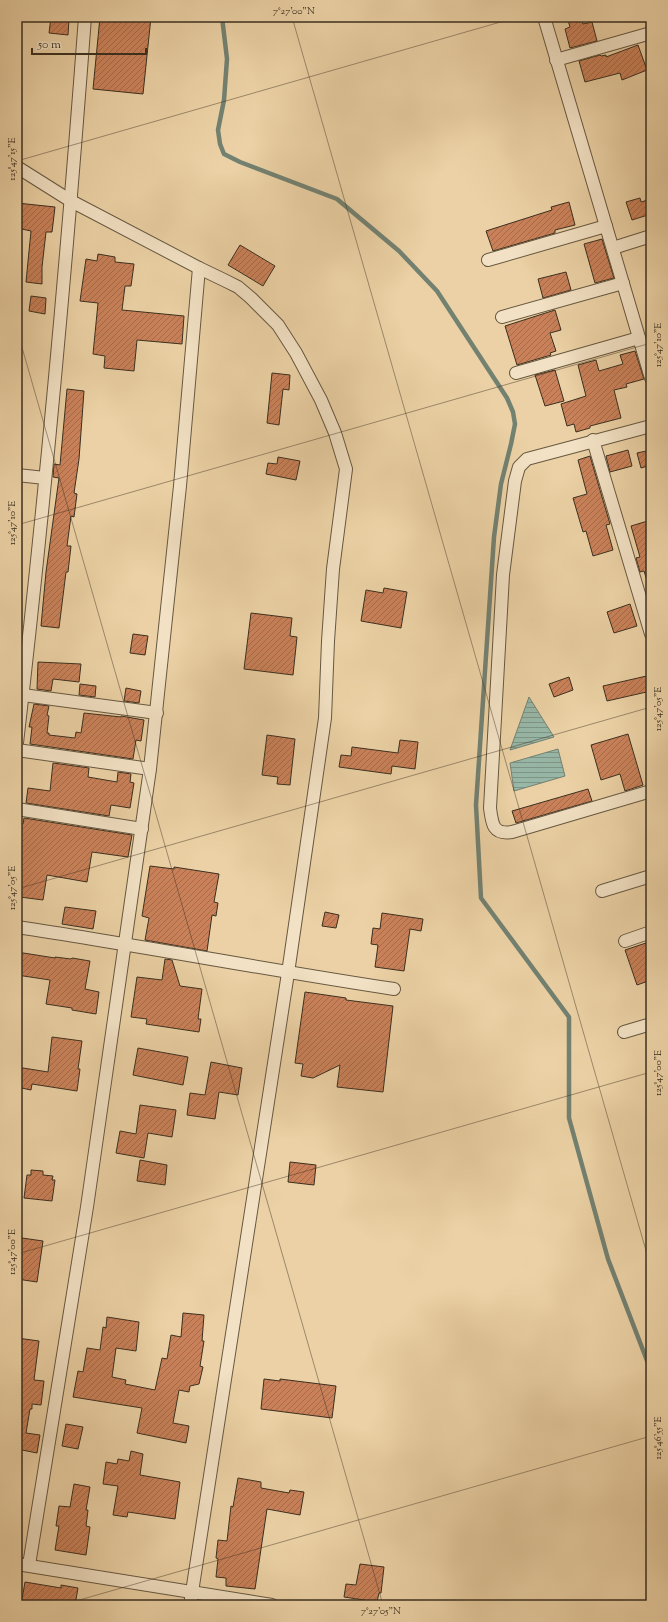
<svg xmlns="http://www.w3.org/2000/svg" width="668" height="1622" viewBox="0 0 668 1622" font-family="'Sorts Mill Goudy',serif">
	<defs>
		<pattern id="water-rules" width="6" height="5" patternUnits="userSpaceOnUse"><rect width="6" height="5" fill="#98b7a7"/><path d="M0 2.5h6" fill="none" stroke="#7d9587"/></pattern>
		<pattern id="building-hatch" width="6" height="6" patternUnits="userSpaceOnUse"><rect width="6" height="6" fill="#ca8159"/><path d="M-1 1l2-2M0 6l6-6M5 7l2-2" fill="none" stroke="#a56a49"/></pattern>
	</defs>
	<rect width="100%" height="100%" fill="#ebd1a5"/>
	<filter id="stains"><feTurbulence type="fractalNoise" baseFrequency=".005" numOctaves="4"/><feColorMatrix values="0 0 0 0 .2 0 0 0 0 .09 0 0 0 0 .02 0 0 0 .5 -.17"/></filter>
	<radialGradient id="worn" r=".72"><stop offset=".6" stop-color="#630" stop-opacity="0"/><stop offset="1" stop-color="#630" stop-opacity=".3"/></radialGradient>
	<g fill="url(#water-rules)" stroke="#738171">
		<path d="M529 697 554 737 510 750Z"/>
		<path d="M558 749 565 776 514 791 510 763Z"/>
	</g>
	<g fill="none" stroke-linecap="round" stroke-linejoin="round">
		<path stroke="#738171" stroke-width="4.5" d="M222 17 227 59 224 100 218 130 220 144 224 154 240 162 337 199 399 251 437 291 507 398 513 412 515 424 511 444 501 484 494 537 476 805 481 898 569 1017V1118L608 1259 651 1371"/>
	</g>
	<g fill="url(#building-hatch)" stroke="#3b2f1f">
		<path d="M51 17 69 19 68 35 49 33Z"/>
		<path d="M100 17H151L143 94 93 89Z"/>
		<path d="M567 17H581L583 24 592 22 597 41 570 48 565 29 570 27Z"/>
		<path d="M638 45 647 70 622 80 620 73 585 82 579 61 600 55 601 56 606 55V57Z"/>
		<path d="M640 198 641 202 651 199V214L632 220 626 202Z"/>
		<path d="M569 202 575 225 555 230V233L493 251 486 231 552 210 551 207Z"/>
		<path d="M17 203 55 207 52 232H46L42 267V284L26 282 31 231 17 228Z"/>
		<path d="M602 239 614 278 595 283 584 244Z"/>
		<path d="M240 245 275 266 263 286 228 265Z"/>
		<path d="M98 254 115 257V262L134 264 131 286H125L122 310 184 316 182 344 137 340 134 371 104 368 105 356 93 354 98 303 80 301 86 259 97 261Z"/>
		<path d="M566 272 571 290 543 298 538 279Z"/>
		<path d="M31 296 46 298 45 314 29 311Z"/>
		<path d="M555 310 561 330 550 333 556 351 550 353 551 355 517 365 505 326Z"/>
		<path d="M635 351 644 379 626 384 627 387 614 390 621 418 590 426V428L576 432 574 424 567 426 561 404 586 396 578 365 596 360 599 371 623 364 620 355Z"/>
		<path d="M555 370 564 401 545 406 535 375Z"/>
		<path d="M272 373 290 375 289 390 283 389 279 425 267 423Z"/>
		<path d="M67 389 84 391 79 459 74 493 77 494 74 517 71 516 67 546H71L68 572H66L59 628 41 626 46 572 59 478 53 477 54 464 60 465Z"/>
		<path d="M628 450 632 466 610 472 606 456Z"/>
		<path d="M651 450V465L641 468 637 453Z"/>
		<path d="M590 456 610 524 606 525 613 550 593 556 586 531 583 532 573 498 587 494 578 460Z"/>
		<path d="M278 457 300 461 296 480 266 474 268 463 277 464Z"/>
		<path d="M651 520V584H648L644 571 640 572 636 558 640 557 631 526Z"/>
		<path d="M384 588 407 592 401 628 361 621 366 590 383 593Z"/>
		<path d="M630 604 637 626 614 633 607 612Z"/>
		<path d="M251 613 292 618 290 636 297 637 293 675 244 669Z"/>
		<path d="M133 634 148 636 145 655 130 653Z"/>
		<path d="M38 662 81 664 79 682 53 679 51 691 37 689Z"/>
		<path d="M651 675V691L607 701 603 686Z"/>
		<path d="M569 677 573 690 554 697 549 684Z"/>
		<path d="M80 684 96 686 95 697 79 695Z"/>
		<path d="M126 688 141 691 139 703 124 701Z"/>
		<path d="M34 704 49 706 47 715 49 716 47 733H49V735L75 738 76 732 81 733 84 713 121 717V716L144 720 141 741 136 740 133 759 30 744 32 727H29Z"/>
		<path d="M628 734 643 785 625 791 620 774 601 780 591 745Z"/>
		<path d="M267 735 295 739 290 785 277 784 278 777 262 775Z"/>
		<path d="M400 740 418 742 415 769 392 766 391 774 339 767 341 755 351 756 352 747 398 753Z"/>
		<path d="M53 763 89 768 88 777 117 782 118 772 131 774 130 782 134 783 130 808 111 805 109 816 26 803 28 788 50 791Z"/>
		<path d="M588 789 592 801 516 823 512 811Z"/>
		<path d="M24 818 132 835 128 857 92 852 87 882 47 875 43 900 20 897 17 896V823L23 824Z"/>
		<path d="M150 866 174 869V867L219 874 214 902 218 903 216 916 212 915 207 951 145 940 149 918 142 916Z"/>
		<path d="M65 907 96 911 93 929 62 924Z"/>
		<path d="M325 912 339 915 336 928 322 926Z"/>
		<path d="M382 913 423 919 421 931 410 929 404 971 375 967 378 945 371 944 373 928 380 929Z"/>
		<path d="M649 942 651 949V980L637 985 625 950Z"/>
		<path d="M17 952 55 958V957L71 959 72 958 90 961 85 989 99 992 96 1014 72 1010V1008L46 1004 50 980 17 975Z"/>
		<path d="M165 959 172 960 180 986 202 989 198 1019H201L199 1032 146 1024 147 1019 131 1017 137 977 162 980Z"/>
		<path d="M305 992 346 998V1000L393 1006 383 1092 337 1087 340 1065 313 1078 301 1076 303 1064 295 1063Z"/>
		<path d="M52 1037 82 1041 78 1069H80L77 1091 32 1084 31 1090 17 1087V1067L48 1072Z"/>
		<path d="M138 1048 188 1057 183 1085 133 1075Z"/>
		<path d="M211 1062 242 1068 238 1095 219 1092 215 1119 187 1115 190 1093 205 1095Z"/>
		<path d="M140 1105 176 1110 172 1137 148 1133 144 1158 116 1153 120 1131 136 1134Z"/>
		<path d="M140 1160 167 1165 165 1185 137 1181Z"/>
		<path d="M290 1162 316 1165 314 1185 288 1182Z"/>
		<path d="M31 1170 43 1171V1175L53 1176 52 1180H55L52 1201 24 1198 27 1175H31Z"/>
		<path d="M22 1238 43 1241 37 1282 17 1279V1250H20Z"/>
		<path d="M183 1313 204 1315 202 1341H204L200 1366 203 1367 199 1384 190 1386 189 1392 179 1390 173 1423 189 1426 186 1443 137 1433 142 1408 73 1397 78 1371 83 1372 87 1348 100 1350 103 1327 106 1328 107 1317 139 1322 136 1351 116 1348 112 1377 126 1380 125 1384 155 1390 162 1358 167 1359 171 1335 181 1337Z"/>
		<path d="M17 1338 39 1341 34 1380 44 1381 41 1405 32 1404V1409H30L26 1433 40 1435 37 1453 17 1449Z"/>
		<path d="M264 1379 280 1381V1379L336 1386 332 1418 261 1409Z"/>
		<path d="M66 1424 83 1427 78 1449 62 1446Z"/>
		<path d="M131 1451 143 1454 140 1475 180 1482 175 1519 128 1512 127 1517 113 1515 118 1486 103 1484 106 1462 117 1464 118 1459 129 1461Z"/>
		<path d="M238 1478 261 1482V1488L289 1493 290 1490 304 1492 300 1515 267 1509 255 1589 226 1586V1578L216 1577 218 1559 216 1558 218 1540 227 1541 231 1506 233 1507Z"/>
		<path d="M74 1484 90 1487 86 1510H88L86 1526 90 1527 86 1555 55 1550 59 1526H56L59 1506 70 1507Z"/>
		<path d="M360 1564 384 1567 381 1593H379L377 1602 344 1597 346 1584 356 1585Z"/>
		<path d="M25 1582 61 1588V1585L78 1588 75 1605H21Z"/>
	</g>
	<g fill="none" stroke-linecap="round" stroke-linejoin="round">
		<defs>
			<g id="minor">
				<path d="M544 17 651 378"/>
				<path d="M556 60 651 33"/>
				<path d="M17 167 71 201 199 268 226 281 238 287 251 298 278 325 296 353 321 400 335 433 346 469 333 569 328 641 325 718 288 973 190 1605"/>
				<path d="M613 248 651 236"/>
				<path d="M488 260 606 226"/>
				<path d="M502 317 623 283"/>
				<path d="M516 373 639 338"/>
				<path d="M651 426 527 459 519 467 515 481 503 575 490 808C492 824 493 835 512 832L651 791"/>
				<path d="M593 440 651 634"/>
				<path d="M17 475 45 478"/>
				<path d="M23 695 157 713"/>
				<path d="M17 743C45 502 67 259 85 17"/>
				<path d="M17 750 150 769"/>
				<path d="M17 809 142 829"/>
				<path d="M602 891 651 876"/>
				<path d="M17 927C143 946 268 970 394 989"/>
				<path d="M625 941 651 932"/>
				<path d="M624 1032 651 1024"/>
				<path d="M17 1564 272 1605"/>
				<path d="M29 1565 87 1207 150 769 180 486 199 268"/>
			</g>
		</defs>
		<use href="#minor" stroke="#675840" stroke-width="14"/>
		<use href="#minor" stroke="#f2e1c4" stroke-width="12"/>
	</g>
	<path fill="none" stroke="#3b2f1f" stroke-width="1" stroke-opacity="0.45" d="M292 17 651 1268M17 161 518 17M17 330 383 1605M17 525 651 343M17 889 651 707M17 1254 651 1072M17 1603 18 1605M62 1605 651 1436"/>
	<rect width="668" height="1622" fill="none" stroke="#ebd1a5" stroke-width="44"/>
	<path d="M32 48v6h114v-6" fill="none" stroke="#3b2f1f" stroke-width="2"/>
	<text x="38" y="48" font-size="12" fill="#3b2f1f" stroke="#f2e1c4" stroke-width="3" paint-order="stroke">50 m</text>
	<rect x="22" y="22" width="624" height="1578" fill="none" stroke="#3b2f1f" stroke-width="1.5"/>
	<g font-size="10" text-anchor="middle" fill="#3b2f1f">
		<text x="294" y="14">7°27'00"N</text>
		<text transform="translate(11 159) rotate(-90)" y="4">125°47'15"E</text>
		<text transform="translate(657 345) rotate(-90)" y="4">125°47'10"E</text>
		<text transform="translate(11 523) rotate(-90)" y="4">125°47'10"E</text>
		<text transform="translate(657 709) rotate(-90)" y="4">125°47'05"E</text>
		<text transform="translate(11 888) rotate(-90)" y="4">125°47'05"E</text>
		<text transform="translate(657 1073) rotate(-90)" y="4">125°47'00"E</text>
		<text transform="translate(11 1252) rotate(-90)" y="4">125°47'00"E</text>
		<text transform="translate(657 1438) rotate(-90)" y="4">125°46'55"E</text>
		<text x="381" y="1614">7°27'05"N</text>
	</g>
	<rect width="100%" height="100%" filter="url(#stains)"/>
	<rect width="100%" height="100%" fill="url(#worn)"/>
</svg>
